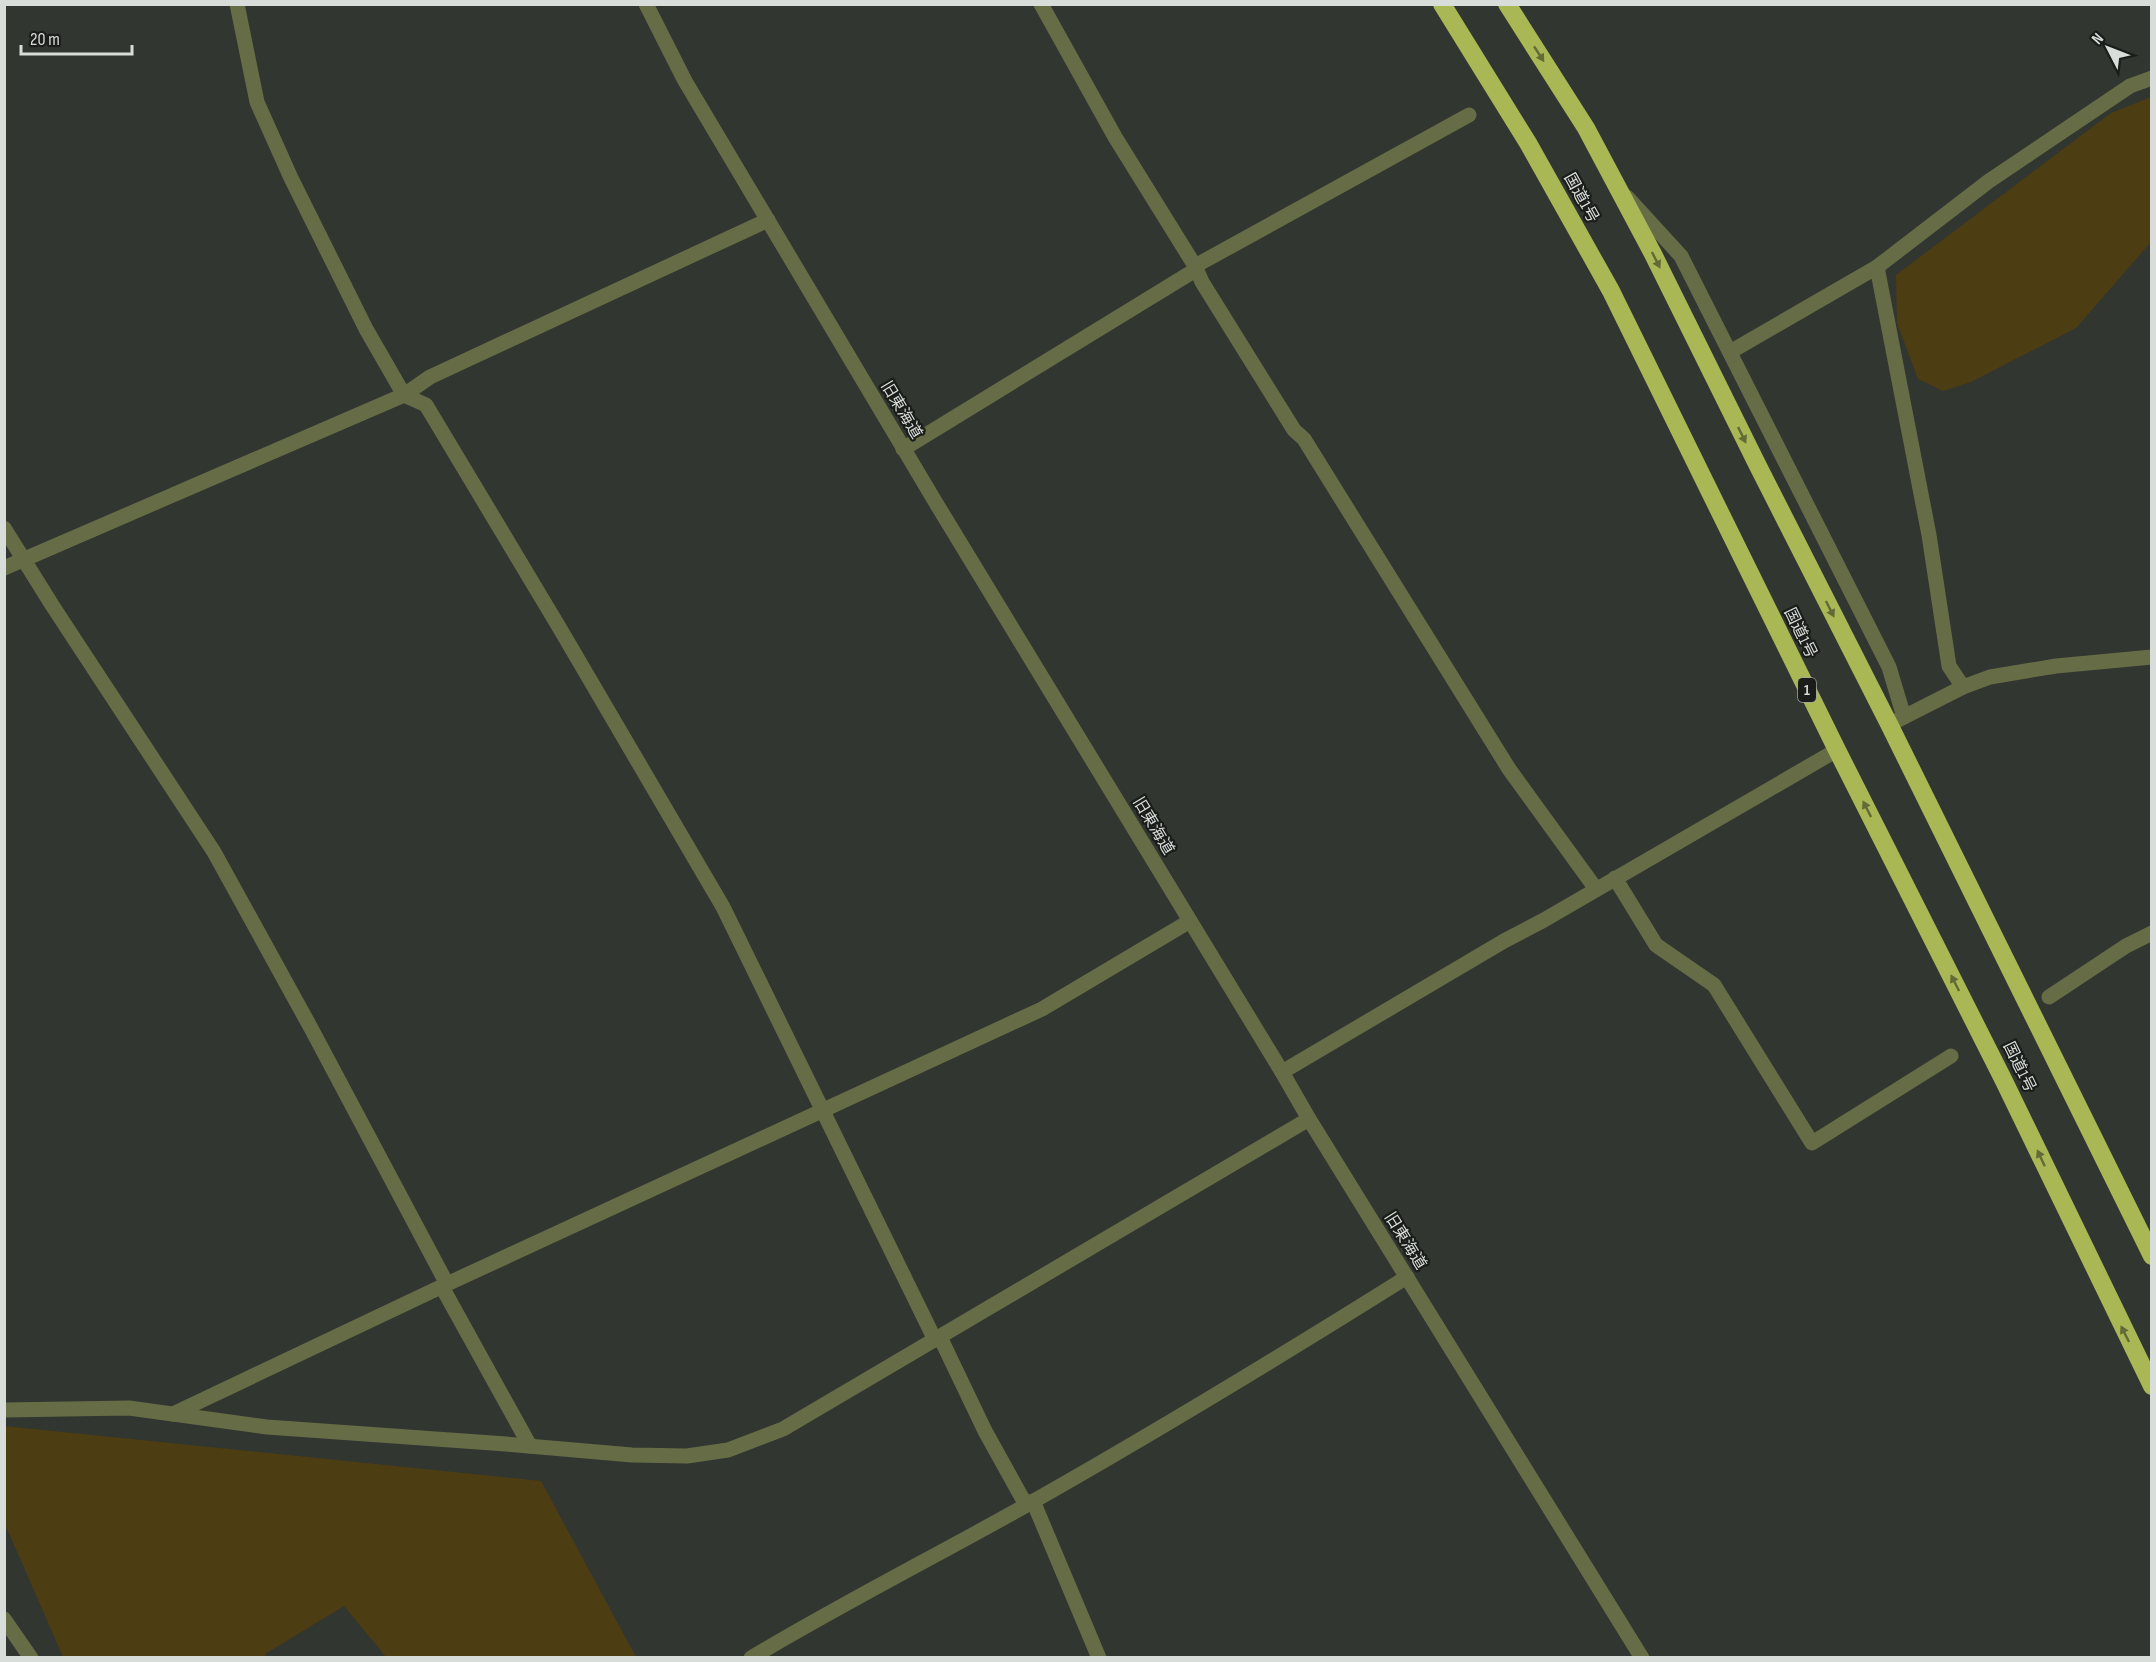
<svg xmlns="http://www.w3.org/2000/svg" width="2156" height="1662" viewBox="0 0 2156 1662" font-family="'Sofia Sans Condensed','Noto Sans JP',sans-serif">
	<rect width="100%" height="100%" fill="#313630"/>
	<g fill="#4d3d12">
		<path d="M2151 97V242L2076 328 1971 382 1943 391 1918 379 1897 323 1896 275 2111 113Z"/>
		<path d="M4 1426 541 1481 636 1657H386L344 1606 265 1654 266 1657H63L5 1524Z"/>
	</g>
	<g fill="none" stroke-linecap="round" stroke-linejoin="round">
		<g stroke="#666c46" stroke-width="15">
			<path d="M237 4 257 102 291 178 366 329 404 395 426 405 559 627 723 907 935 1340"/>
			<path d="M646 4 685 81 936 503 1282 1072 1309 1119 1642 1658"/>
			<path d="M1041 4 1115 137 1195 266 1202 282 1294 430 1304 439 1509 769 1596 889"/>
			<path d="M1627 197 1681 256 1889 667 1904 717"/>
			<path d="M1195 266 1469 115"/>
			<path d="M1877 267 1929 535 1949 666 1963 687"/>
			<path d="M1730 352 1877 267 1989 181 2130 86 2152 78"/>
			<path d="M903 449 1197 269"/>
			<path d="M4 528 52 605 214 852 312 1030 447 1284 173 1414"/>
			<path d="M4 568 404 395 430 377 768 220"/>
			<path d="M1896 721 1963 687 1990 677 2056 666 2152 657"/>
			<path d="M1615 878 1656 945 1714 985 1812 1143 1951 1056"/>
			<path d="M2049 997 2126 946 2152 933"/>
			<path d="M1282 1072 1504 941 1544 920 1837 750"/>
			<path d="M447 1284 1042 1009 1190 921"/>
			<path d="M442 1287 530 1446"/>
			<path d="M940 1337 985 1431 1026 1505"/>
			<path d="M4 1410 129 1408 267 1427 506 1444 632 1455 687 1456 728 1450 783 1429 1309 1119"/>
			<path d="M1033 1501 1099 1658"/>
			<path d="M4 1619 31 1658"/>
			<path d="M751 1658C841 1604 934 1557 1025 1506 1154 1433 1281 1356 1407 1277"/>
		</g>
		<g stroke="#a9b754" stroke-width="18">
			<path d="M1442 4 1528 143 1611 291 1837 750 2004 1081 2152 1386"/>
			<path d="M1507 4 1586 128 1653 254 1758 466 1889 724 2152 1256"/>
		</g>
	</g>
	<defs><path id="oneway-solid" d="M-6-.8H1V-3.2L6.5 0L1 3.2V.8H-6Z" transform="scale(1.5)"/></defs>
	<g fill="#626a37">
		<use href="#oneway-solid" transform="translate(1539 54) rotate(57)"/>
		<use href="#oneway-solid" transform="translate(1656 260) rotate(63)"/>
		<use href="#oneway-solid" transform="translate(1742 435) rotate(64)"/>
		<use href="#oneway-solid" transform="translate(1830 609) rotate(63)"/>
		<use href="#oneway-solid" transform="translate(1867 809) rotate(-117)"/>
		<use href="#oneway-solid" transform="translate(1955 983) rotate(-117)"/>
		<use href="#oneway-solid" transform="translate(2041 1158) rotate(-115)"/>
		<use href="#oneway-solid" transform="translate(2125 1334) rotate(-117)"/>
	</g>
	<g text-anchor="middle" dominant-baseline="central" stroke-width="4.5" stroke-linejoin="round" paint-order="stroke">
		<rect fill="#1a1d1a" stroke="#a0a3a0" stroke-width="1.5" x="1798" y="678" width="18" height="24" rx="4.5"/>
		<g font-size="15" font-weight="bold" fill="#d9ddd9">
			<text x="1807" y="690">1</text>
		</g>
		<g font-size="16" fill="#d9ddd9" stroke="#1a1d1a">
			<text transform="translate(1581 198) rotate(61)">国道1号</text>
			<text transform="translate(901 410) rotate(59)">旧東海道</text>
			<text transform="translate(1800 633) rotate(64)">国道1号</text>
			<text transform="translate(1153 826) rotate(59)">旧東海道</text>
			<text transform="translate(2019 1067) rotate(64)">国道1号</text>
			<text transform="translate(1405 1241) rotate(58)">旧東海道</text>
		</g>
	</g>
	<rect width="2156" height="1662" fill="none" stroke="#d9ddd9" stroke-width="12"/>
	<g transform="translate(2108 48) rotate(312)" stroke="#1a1d1a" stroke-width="4.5" paint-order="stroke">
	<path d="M0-4.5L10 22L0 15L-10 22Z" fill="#d9ddd9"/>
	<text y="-9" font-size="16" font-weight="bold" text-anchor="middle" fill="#d9ddd9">N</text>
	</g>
	<path d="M21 45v9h111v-9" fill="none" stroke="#d9ddd9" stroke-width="3"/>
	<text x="30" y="45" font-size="18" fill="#d9ddd9" stroke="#1a1d1a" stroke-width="4.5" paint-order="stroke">20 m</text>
</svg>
